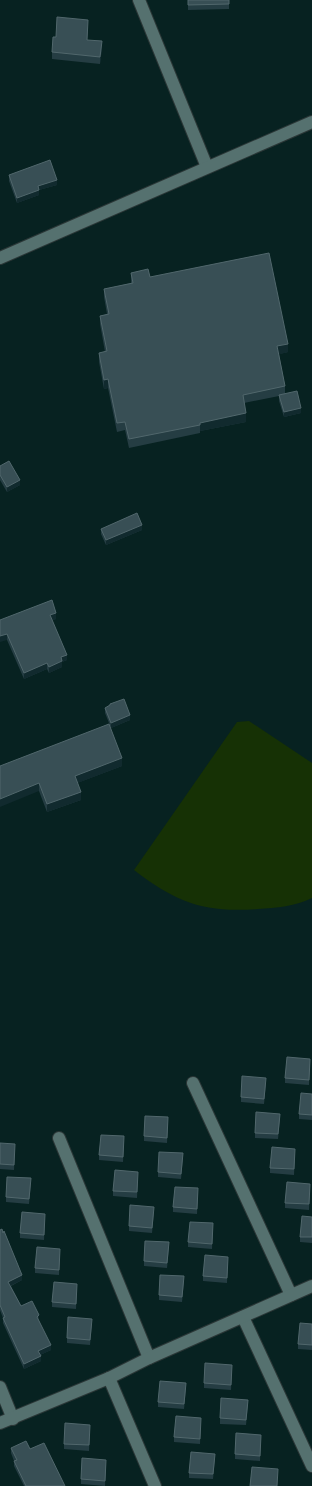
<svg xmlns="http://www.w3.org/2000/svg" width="312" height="1486" viewBox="0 0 312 1486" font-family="'Crimson Pro',serif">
	<rect width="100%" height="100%" fill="#072221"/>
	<path fill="#163105" d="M249 721 312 763V898C296 906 276 908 258 909 204 913 177 903 134 870L237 722Z"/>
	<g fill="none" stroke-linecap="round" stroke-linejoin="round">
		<defs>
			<g id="street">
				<path d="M139 0 207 167"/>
				<path d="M0 258 312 122"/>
				<path d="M193 1083 291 1295"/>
				<path d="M59 1138 149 1358"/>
				<path d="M243 1317 312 1466"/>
				<path d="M109 1378 155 1486"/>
				<path d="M0 1387 13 1419"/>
				<path d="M0 1423 109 1378 149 1358 312 1286"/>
			</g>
		</defs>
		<use href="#street" stroke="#2b3737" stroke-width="14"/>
		<use href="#street" stroke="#55716f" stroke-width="12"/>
	</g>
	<g fill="#253d43">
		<path d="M188 0H229V9L188 10Z"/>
		<path d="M88 27 87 40 102 48 100 64 52 59V52L56 37Z"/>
		<path d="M9 175 57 185 39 190V195L17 203 9 181Z"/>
		<path d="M131 273 150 277 288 352 279 354 285 386V394L301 413 284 417 279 401V396L244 403 246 422 200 431V433L129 448 125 430 117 432 108 388 104 389 99 362V353L105 352 100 324V316L107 314 104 297V289L131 283Z"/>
		<path d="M0 466 20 485 7 492 0 480Z"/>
		<path d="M101 529 142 530 106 545 101 534Z"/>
		<path d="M56 619 52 620 67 660 62 662V667L49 673 47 669 24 679 7 640 0 620Z"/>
		<path d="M110 704 130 720 111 728 105 713V708L110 706Z"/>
		<path d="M0 766H122L77 783 81 800 47 812 39 791Z"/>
		<path d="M310 1064 309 1085 285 1083V1078Z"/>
		<path d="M266 1083 264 1104 241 1102V1097Z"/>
		<path d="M312 1094V1120L299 1119V1114Z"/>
		<path d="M280 1119 278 1139 255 1138V1133Z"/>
		<path d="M168 1123 167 1143 144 1141V1136Z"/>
		<path d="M124 1141 123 1162 99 1160V1155Z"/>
		<path d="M0 1143 15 1149 14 1170 0 1169Z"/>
		<path d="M295 1154 294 1175 270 1173V1168Z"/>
		<path d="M183 1158 181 1179 158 1177V1172Z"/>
		<path d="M138 1177 137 1198 113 1196V1191Z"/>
		<path d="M31 1183 29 1204 6 1202V1197Z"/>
		<path d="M310 1189 309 1210 285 1208V1203Z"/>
		<path d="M198 1193 197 1214 173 1212V1207Z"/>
		<path d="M154 1212 152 1233 129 1231V1226Z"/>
		<path d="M312 1217V1243L300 1242V1237Z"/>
		<path d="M45 1219 44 1240 20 1238V1233Z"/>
		<path d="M213 1229 212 1249 188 1247V1242Z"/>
		<path d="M0 1230 22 1280 11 1286 21 1306 39 1321 51 1350 40 1355 41 1361 24 1369 3 1323V1318L0 1310Z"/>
		<path d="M169 1247 167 1268 144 1266V1261Z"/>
		<path d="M60 1254 59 1275 35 1273V1268Z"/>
		<path d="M228 1262 227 1283 203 1281V1276Z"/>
		<path d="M184 1281 182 1302 159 1300V1295Z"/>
		<path d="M77 1289 76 1309 52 1307V1302Z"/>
		<path d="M92 1324 90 1345 67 1343V1338Z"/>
		<path d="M312 1324V1350L298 1349V1344Z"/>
		<path d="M232 1370 231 1390 204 1388V1383Z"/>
		<path d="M186 1388 184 1409 158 1407V1402Z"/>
		<path d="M248 1405 246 1425 220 1424V1418Z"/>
		<path d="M201 1423 200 1444 174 1442V1437Z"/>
		<path d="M90 1430 89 1451 64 1449V1444Z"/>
		<path d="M261 1440 260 1461 235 1459V1454Z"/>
		<path d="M11 1448 30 1449 65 1486H24L14 1466V1461L11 1453Z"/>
		<path d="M215 1459 213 1479 189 1478V1473Z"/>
		<path d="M106 1465 105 1486 81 1484V1479Z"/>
	</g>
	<g fill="#112a2e">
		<path d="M102 41V48L100 64V57Z"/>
		<path d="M57 180V185L39 190V195L17 203V198L38 186Z"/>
		<path d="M288 344V352L277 355V346Z"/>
		<path d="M108 379V388L104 389V380Z"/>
		<path d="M301 408V413L284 417V412Z"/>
		<path d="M246 413V422L200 431V423Z"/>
		<path d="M20 480V485L7 492V487Z"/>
		<path d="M142 525V530L106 545V540Z"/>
		<path d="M56 613V619L50 621V615Z"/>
		<path d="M7 634V640L0 642V636Z"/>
		<path d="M67 655V660L62 662V667L49 673V667L61 657Z"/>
		<path d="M47 663V669L24 679V673Z"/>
		<path d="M130 715V720L111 728V723Z"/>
		<path d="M122 758V766L75 784V776Z"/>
		<path d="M39 783V791L0 807V799Z"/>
		<path d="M81 792V800L47 812V804Z"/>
		<path d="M22 1275V1280L8 1287V1282Z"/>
		<path d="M39 1315V1321L37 1322V1317Z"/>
		<path d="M51 1345V1350L38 1356V1351Z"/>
		<path d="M41 1356V1361L24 1369V1364Z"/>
	</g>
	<g fill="#384f55" stroke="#51676c">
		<path d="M188 0H229V4L188 5Z"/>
		<path d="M57 17 88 20 87 40 102 41 100 57 52 52 53 37H56Z"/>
		<path d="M50 160 57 180 38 186 39 190 17 198 9 175Z"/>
		<path d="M269 253 288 344 277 346 285 386 243 395 246 413 200 423V425L129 439 125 422 117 423 108 379 104 380 99 353 107 351 100 316 109 314 104 289 133 283 131 273 148 269 150 277Z"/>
		<path d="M297 391 301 408 284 412 279 395Z"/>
		<path d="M9 461 20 480 7 487 0 475V466Z"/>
		<path d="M137 513 142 525 106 540 101 529Z"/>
		<path d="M52 600 56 613 50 615 67 655 61 657 62 661 49 667 47 663 24 673 7 634 0 636V620Z"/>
		<path d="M124 699 130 715 111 723 105 708 110 705V704Z"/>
		<path d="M109 724 122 758 75 776 81 792 47 804 39 783 0 799V766Z"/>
		<path d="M287 1057 310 1059 309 1080 285 1078Z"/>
		<path d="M242 1076 266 1078 264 1099 241 1097Z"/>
		<path d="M301 1093 312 1094V1115L299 1114Z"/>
		<path d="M256 1112 280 1114 278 1134 255 1133Z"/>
		<path d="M145 1116 168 1117 167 1138 144 1136Z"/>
		<path d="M101 1135 124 1136 123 1157 99 1155Z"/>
		<path d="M0 1143 15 1144 14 1165 0 1164Z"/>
		<path d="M272 1147 295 1149 294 1169 270 1168Z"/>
		<path d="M159 1152 183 1153 181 1174 158 1172Z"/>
		<path d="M115 1170 138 1172 137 1192 113 1191Z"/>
		<path d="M7 1177 31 1178 29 1199 6 1197Z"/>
		<path d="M287 1182 310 1184 309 1204 285 1203Z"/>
		<path d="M175 1187 198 1188 197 1209 173 1207Z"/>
		<path d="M130 1205 154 1207 152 1228 129 1226Z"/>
		<path d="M22 1212 45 1214 44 1235 20 1233Z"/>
		<path d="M302 1216 312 1217V1237H300Z"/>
		<path d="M190 1222 213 1223 212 1244 188 1242Z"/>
		<path d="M2 1229 3 1233 4 1231 22 1275 8 1282 21 1306 32 1301 39 1315 37 1317 51 1345 38 1351 41 1356 24 1364 3 1318 5 1317 0 1305V1230Z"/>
		<path d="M145 1241 169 1242 167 1263 144 1261Z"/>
		<path d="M37 1247 60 1249 59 1270 35 1268Z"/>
		<path d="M205 1255 228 1257 227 1278 203 1276Z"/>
		<path d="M160 1275 184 1276 182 1297 159 1295Z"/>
		<path d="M54 1282 77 1284 76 1304 52 1302Z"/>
		<path d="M68 1317 92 1319 90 1340 67 1338Z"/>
		<path d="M300 1323 312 1324V1345L298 1344Z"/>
		<path d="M205 1363 232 1365 231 1385 204 1383Z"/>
		<path d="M160 1381 186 1383 184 1404 158 1402Z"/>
		<path d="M221 1398 248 1400 246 1420 220 1418Z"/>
		<path d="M176 1416 201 1418 200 1439 174 1437Z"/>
		<path d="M65 1423 90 1425 89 1445 64 1444Z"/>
		<path d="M236 1433 261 1435 260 1456 235 1454Z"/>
		<path d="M26 1441 30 1449 44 1443 65 1486H26L14 1461 17 1460 11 1448Z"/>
		<path d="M191 1452 215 1454 213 1474 189 1473Z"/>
		<path d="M82 1458 106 1460 105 1481 81 1479Z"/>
		<path d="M252 1467 278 1469 277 1486H250Z"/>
	</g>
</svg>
